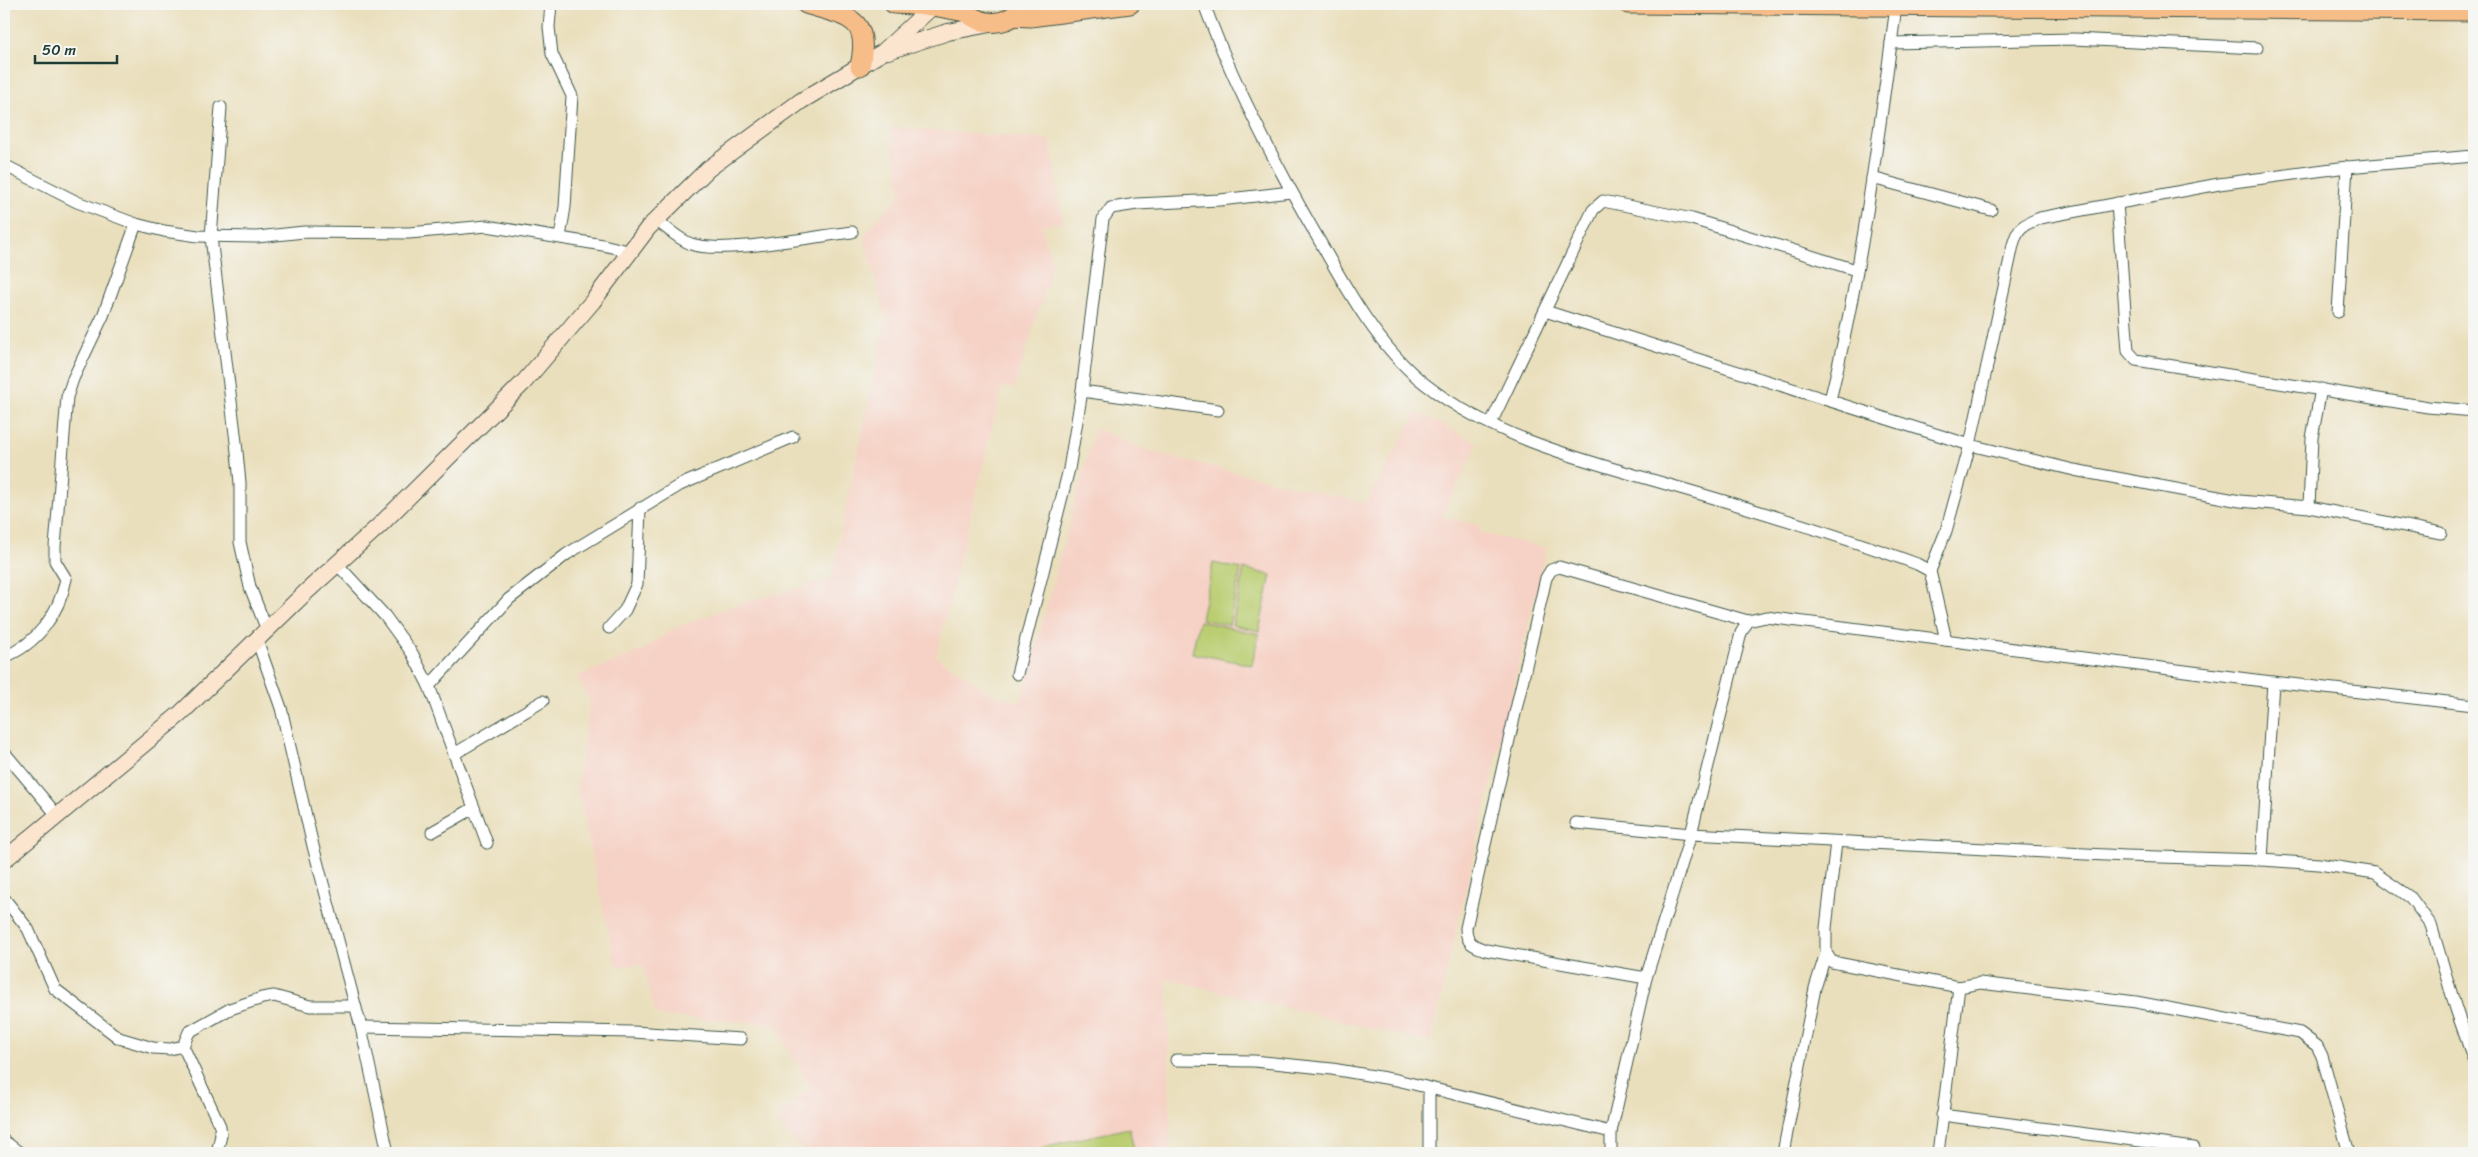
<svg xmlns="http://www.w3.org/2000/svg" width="2478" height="1157" viewBox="0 0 2478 1157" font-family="Sriracha,sans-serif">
	<rect width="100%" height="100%" fill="#f6f6f2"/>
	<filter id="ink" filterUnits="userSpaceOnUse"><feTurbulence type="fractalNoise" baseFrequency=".02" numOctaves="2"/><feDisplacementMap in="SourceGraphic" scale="10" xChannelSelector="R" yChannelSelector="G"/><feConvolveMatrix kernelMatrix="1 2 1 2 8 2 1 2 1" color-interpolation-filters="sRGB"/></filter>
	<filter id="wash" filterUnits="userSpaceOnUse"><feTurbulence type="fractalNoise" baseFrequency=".0096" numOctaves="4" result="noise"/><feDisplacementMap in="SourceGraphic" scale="20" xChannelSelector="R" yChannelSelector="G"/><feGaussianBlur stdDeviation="1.12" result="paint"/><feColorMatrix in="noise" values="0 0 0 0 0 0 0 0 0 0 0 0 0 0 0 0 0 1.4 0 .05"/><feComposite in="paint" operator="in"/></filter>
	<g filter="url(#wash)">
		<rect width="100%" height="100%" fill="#eadfbc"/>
		<path fill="#f6d1c5" d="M889 127 1050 140 1063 222 1041 225 1052 266 1014 389 1002 386 936 657 994 695 1021 702 1095 428 1153 453 1366 503 1417 412 1478 443 1442 516 1480 526V533L1546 548 1430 1042 1167 979 1171 1153H807L774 1121 810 1087 774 1024 656 1016 643 965 616 966 577 788 590 701 577 677 644 650 671 630 733 606 831 579 886 319 864 235 901 193Z"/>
		<g fill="#bacd71" stroke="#6c8552">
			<path d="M1213 563 1241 569 1229 625 1201 619Z"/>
			<path d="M1244 569 1271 575 1259 631 1232 625Z"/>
			<path d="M1199 621 1259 634 1252 665 1192 653Z"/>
			<path d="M1129 1128 1135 1153H1043L1042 1147Z"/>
		</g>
	</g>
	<g filter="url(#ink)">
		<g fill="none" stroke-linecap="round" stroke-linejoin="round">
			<defs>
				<g id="street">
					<path d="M551 4 549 27 552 54 572 96 565 207 560 237"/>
					<path d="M1204 4C1234 86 1275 164 1319 240 1347 290 1379 348 1425 384 1496 440 1595 463 1680 488 1759 511 1839 535 1917 564L1930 571 1946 640"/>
					<path d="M1891 43 2074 39 2257 48"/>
					<path d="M221 107 211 237 236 442 240 483V542L250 587 267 630"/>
					<path d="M4 165 77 202 136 224 164 231 198 236 257 237 304 232 409 233 487 226 603 245 628 251"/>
					<path d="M1872 178 1991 210"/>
					<path d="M2117 203 2128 351 2136 360 2428 407 2474 411"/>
					<path d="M656 220C667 228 678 239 691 244 722 255 815 236 852 232"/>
					<path d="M1545 311 1970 445 2074 470 2240 501 2309 507 2441 533"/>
					<path d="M2338 312 2347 167"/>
					<path d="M1082 391 1218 410"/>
					<path d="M1830 400C1862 271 1878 138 1896 7"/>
					<path d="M1491 423 1593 210 1603 201 1692 219 1856 270"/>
					<path d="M2309 507 2312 438 2321 389"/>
					<path d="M337 564 385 616 412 653 429 686 487 843"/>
					<path d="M1930 571 1946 531 1970 445 2013 245C2018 226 2023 225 2040 218L2219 184 2347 167 2474 156"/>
					<path d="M609 628 625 610 637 584 640 508"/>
					<path d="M257 640 281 708 313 846 361 1027 388 1153"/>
					<path d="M4 657C37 644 59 614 66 579L55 561V547L67 397 73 379 103 316 136 224"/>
					<path d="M1017 674 1069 469 1082 391 1103 219 1111 208 1137 204 1220 200 1291 192"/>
					<path d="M429 686 509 599 567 554 680 485 793 437"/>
					<path d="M4 752 57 815"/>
					<path d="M454 754 543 701"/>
					<path d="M1576 823 1691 834 1741 633 1748 621 1766 617 2255 680 2474 705"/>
					<path d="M432 832 474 808"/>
					<path d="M1836 842 1826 928V953L1832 962 1959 987 1980 983 2136 1002 2300 1033 2317 1046 2322 1056 2349 1153"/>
					<path d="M2262 860 2273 682"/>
					<path d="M4 898 28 929 55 989 119 1038 153 1048 170 1049 183 1046"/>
					<path d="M1646 978 1486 950C1473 946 1466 943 1466 928L1546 578 1551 570 1559 567 1748 621"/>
					<path d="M361 1027 633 1032 741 1039"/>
					<path d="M1176 1060 1254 1061 1332 1069 1397 1080 1611 1132"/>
					<path d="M1429 1088V1153"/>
					<path d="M1942 1115 2194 1148"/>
					<path d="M4 1141 20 1153"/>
					<path d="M217 1153 221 1135 220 1126 183 1046 189 1032 230 1009 262 998 274 996 310 1006H354"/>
					<path d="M1611 1153V1132L1646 978 1691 834 2126 856 2262 860 2319 864 2375 873 2411 898 2431 925 2456 1009 2474 1061"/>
					<path d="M1783 1153 1815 988 1826 953"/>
					<path d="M1938 1153 1959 987"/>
				</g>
				<g id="secondary">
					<path d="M888 51 948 32 995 23"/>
					<path d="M4 860 180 714 306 592 380 525 524 382 593 301 648 228 708 169 801 101 883 52 935 4"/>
				</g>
				<g id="primary">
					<path d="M806 4C847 17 871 16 860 66"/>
					<path d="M894 4 933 6 965 12"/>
					<path d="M959 4C975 26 1003 29 1022 9"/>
					<path d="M1628 4 2474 11"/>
					<path d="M1013 16 1030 17 1130 4"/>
				</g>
			</defs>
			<use href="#street" stroke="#3d5548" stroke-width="13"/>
			<use href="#secondary" stroke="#3d5548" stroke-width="18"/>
			<use href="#primary" stroke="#3d5548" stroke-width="21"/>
			<use href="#street" stroke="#fff" stroke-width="11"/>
			<use href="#secondary" stroke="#fce5cf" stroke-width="16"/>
			<use href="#primary" stroke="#f7bd88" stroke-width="19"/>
		</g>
	</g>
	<rect width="2478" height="1157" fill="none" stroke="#f6f6f2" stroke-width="20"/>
	<path d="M35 55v8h82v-8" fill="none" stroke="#1f3d34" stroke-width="2.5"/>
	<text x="42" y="55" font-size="15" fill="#1f3d34" stroke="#f6f6f2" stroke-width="4" paint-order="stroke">50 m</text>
</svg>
